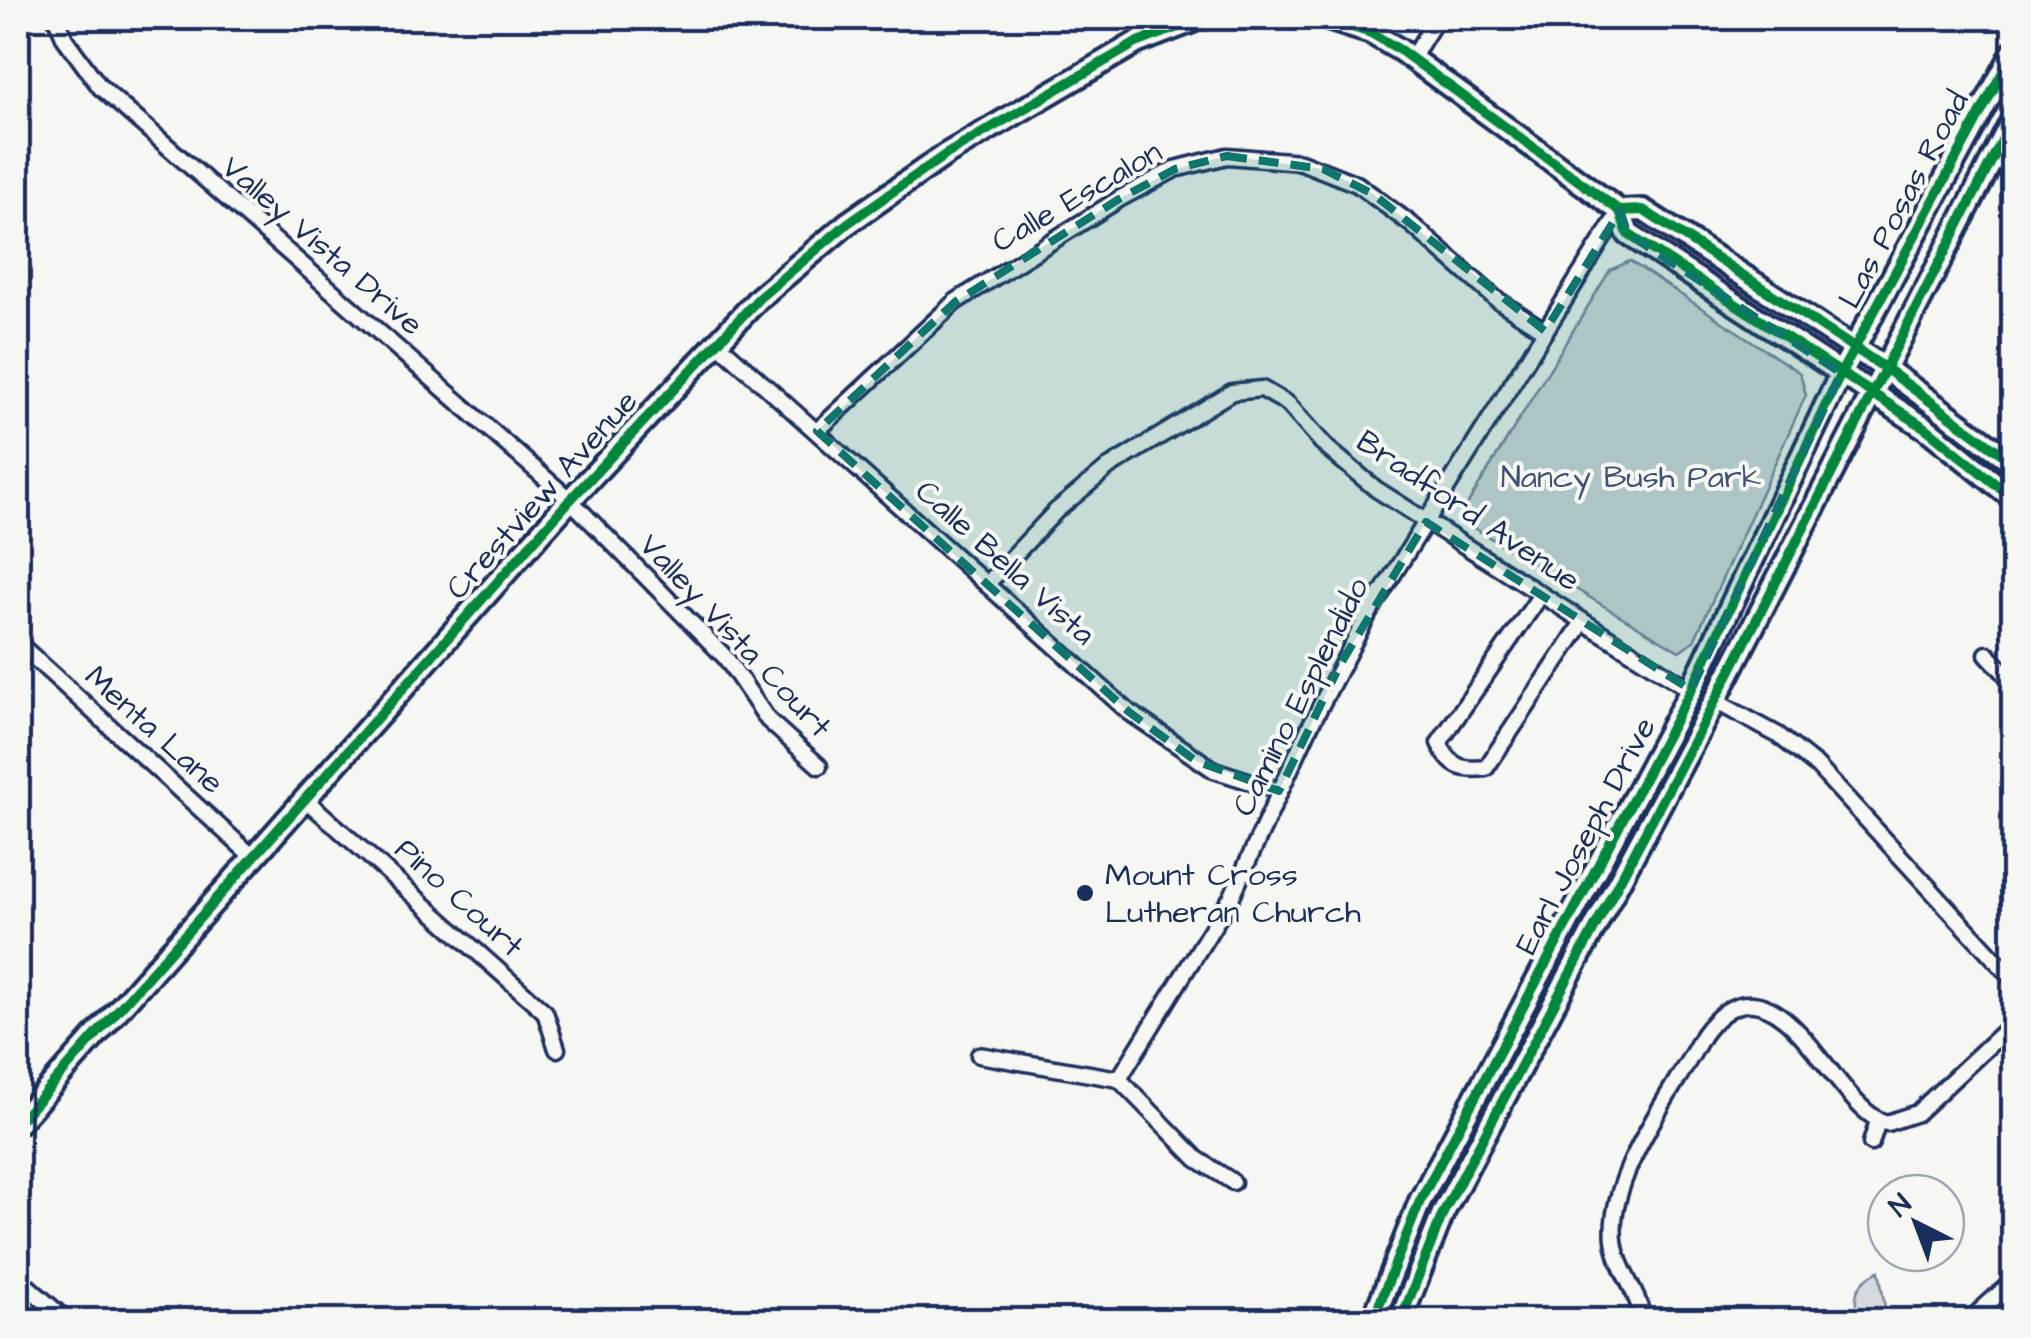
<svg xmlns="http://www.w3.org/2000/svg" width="2031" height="1338" viewBox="0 0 2031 1338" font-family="'Architects Daughter',sans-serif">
	<rect width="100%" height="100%" fill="#f6f6f2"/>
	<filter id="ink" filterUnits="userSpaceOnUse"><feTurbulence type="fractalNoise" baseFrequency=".01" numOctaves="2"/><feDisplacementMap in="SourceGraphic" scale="20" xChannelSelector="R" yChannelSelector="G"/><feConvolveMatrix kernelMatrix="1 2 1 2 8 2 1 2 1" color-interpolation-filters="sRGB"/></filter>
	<g filter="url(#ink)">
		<g fill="#d6d9dd" stroke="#78849e" stroke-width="2.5">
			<path d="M1630 261 1800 373 1806 395 1694 641 1679 651 1469 525 1462 513 1610 270Z"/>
			<path d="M1879 1271 1887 1320H1861C1850 1299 1856 1281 1879 1271Z"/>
		</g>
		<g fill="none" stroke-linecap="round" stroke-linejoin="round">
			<defs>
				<g id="street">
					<path d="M56 18 65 39 100 87 570 500 726 658 768 720 819 766"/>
					<path d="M1412 58 1437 18"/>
					<path d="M715 341 1129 712 1214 770 1279 791"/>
					<path d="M817 431 955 302 1119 199 1175 169 1227 156 1301 162 1357 184 1411 224 1496 299 1545 331"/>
					<path d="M987 584 1056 511 1109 467 1232 392 1262 389 1288 404 1326 447 1376 489 1691 690"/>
					<path d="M1540 596 1439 743C1450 766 1460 771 1486 768L1583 622"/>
					<path d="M18 643 254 858"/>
					<path d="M1987 654 2014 683"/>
					<path d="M1715 701 1778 735 1817 766 2014 980"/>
					<path d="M306 800 545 1012 557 1049"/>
					<path d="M979 1055 1119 1079"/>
					<path d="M1871 1143 1878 1121"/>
					<path d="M1233 1182 1197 1159 1119 1079 1232 896 1309 728 1369 613 1620 211"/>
					<path d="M18 1278 66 1320"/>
					<path d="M1643 1320C1639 1292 1617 1270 1614 1240 1607 1176 1674 1091 1703 1035 1777 933 1834 1113 1887 1123L1917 1113 2014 1022"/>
					<path d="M1970 1320 2014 1280"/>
				</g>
				<g id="secondary">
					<path d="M1324 18 1371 33 1400 50 1620 211 1628 234 1927 429 2014 499"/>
					<path d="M1620 211 1643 210 1885 368 2014 463"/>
					<path d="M18 1123 570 500 759 298 848 223 945 155 1136 43 1201 18"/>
					<path d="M1373 1320 1420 1201 1691 690 1841 373 2014 51"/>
					<path d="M1401 1320 1443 1213 1715 701 2014 117"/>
				</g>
			</defs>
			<use href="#street" stroke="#1b2f5e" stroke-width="21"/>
			<use href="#secondary" stroke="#1b2f5e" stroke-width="28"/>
			<use href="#street" stroke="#f6f6f2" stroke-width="14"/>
			<use href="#secondary" stroke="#f6f6f2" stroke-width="20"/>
			<defs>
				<g id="cycleway">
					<path d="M1324 18 1371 33 1400 50 1620 211 1628 234 1927 429 2014 499"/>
					<path d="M1620 211 1643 210 1885 368 2014 463"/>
					<path d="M18 1123 570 500 759 298 848 223 945 155 1136 43 1201 18"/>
					<path d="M1373 1320 1420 1201 1691 690 1841 373 2014 51"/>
					<path d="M1401 1320 1443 1213 1715 701 2014 117"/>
				</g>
			</defs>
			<use href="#cycleway" stroke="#f6f6f2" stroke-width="16"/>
			<use href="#cycleway" stroke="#00873e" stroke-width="10"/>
		</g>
	</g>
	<path fill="#0f766e" fill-opacity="0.2" stroke="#0f766e" stroke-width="8" stroke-dasharray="20 12" stroke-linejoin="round" d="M1227 156 1323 169 1373 194 1545 331 1620 211 1628 234 1841 373 1691 690 1426 522 1340 665 1279 791 1196 761 1129 712 817 431 955 302 1119 199 1175 169Z"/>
	<circle fill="#1b2f5e" stroke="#f6f6f2" stroke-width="4" cx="1085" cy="893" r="10"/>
	<g text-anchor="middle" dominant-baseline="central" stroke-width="8" stroke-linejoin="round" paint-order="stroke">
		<g font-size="32" fill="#1b2f5e" stroke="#f6f6f2">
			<text transform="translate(1077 197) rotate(-30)">Calle Escalon</text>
			<text transform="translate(1904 200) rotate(-62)">Las Posas Road</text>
			<text transform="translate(322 246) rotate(41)">Valley Vista Drive</text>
			<text transform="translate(542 495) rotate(-48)">Crestview Avenue</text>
			<text transform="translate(1468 511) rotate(34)">Bradford Avenue</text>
			<text transform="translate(1005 563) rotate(42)">Calle Bella Vista</text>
			<text transform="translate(735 636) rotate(47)">Valley Vista Court</text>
			<text transform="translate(1301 697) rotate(-63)">Camino Esplendido</text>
			<text transform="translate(154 730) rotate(42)">Menta Lane</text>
			<text transform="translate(1586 836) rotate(-62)">Earl Joseph Drive</text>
			<text transform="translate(459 898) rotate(42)">Pino Court</text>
		</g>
		<g font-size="32" fill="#405177" stroke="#f6f6f2">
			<text x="1631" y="477">Nancy Bush Park</text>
		</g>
		<g font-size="32" fill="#1b2f5e" stroke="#f6f6f2" text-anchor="start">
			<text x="1105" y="875">Mount Cross<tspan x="1105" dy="37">Lutheran Church</tspan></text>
		</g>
	</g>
	<rect width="2031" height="1338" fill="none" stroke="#f6f6f2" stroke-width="60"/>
	<rect x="30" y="30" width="1971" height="1278" fill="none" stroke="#1b2f5e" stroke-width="4" filter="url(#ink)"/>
	<g transform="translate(1916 1223) rotate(318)"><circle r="48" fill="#f6f6f2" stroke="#9ea6b7" stroke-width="2.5"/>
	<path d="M0-8L18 38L0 25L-18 38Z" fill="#1b2f5e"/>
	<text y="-15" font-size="28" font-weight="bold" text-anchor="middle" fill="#1b2f5e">N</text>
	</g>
</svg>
